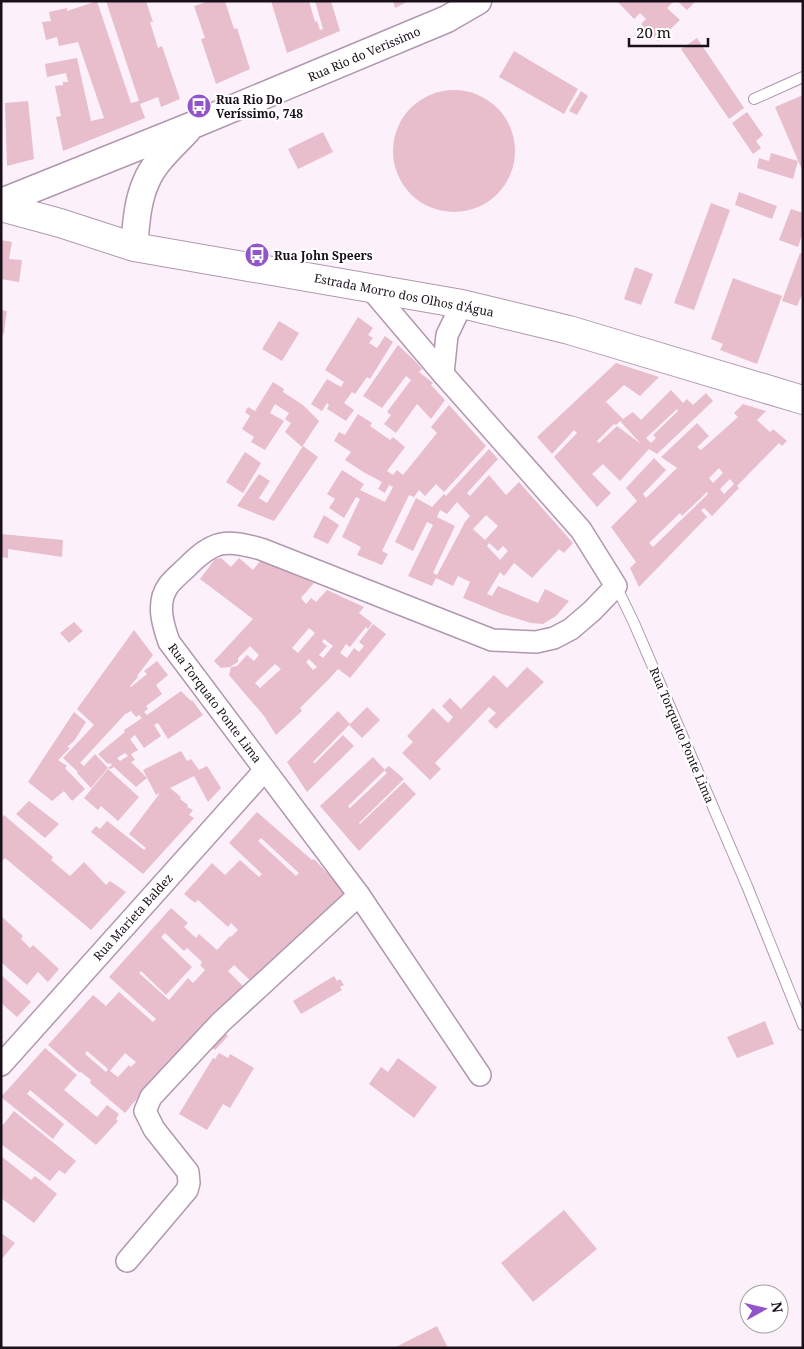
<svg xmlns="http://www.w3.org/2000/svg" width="804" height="1349" viewBox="0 0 804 1349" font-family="'Noto Serif',serif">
	<rect width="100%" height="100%" fill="#fcf1fb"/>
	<g fill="#e8bdcc" fill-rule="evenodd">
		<path d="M97 1 131 103 139 101 106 1H146L153 22H150L158 48 162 46 180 99 161 107 158 97 140 104 145 118 63 151 56 117 61 116 55 86 63 85V82H68L66 73 47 77 45 64 77 58 91 121 104 118 78 42 59 46 57 37 46 40 42 22 51 21 49 12 67 8V11Z"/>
		<path d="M209 1H225L234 29 237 28 250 69 216 84 201 39 205 38 194 6Z"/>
		<path d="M271 1H309L315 22 317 21 320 30 323 29 315 1H331L340 31 287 53Z"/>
		<path d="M393 1H409L395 8Z"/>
		<path d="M617 1H674L667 8 680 20 658 41 641 24 646 19 640 13 634 19Z"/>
		<path d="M677 1H696L687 10Z"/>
		<path d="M697 38 744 108 729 119 681 49Z"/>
		<path d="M514 51 578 89 564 114 499 77Z"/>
		<circle cx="454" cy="151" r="61"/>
		<path d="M581 91 588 96 577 115 569 111Z"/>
		<path d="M803 95V172L775 107Z"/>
		<path d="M28 101 34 159 7 166 5 103Z"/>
		<path d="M747 112 763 135 756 141 761 148 753 154 732 123Z"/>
		<path d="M323 132 333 152 298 169 288 149Z"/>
		<path d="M771 153 798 161 793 179 757 168 759 158 769 161Z"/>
		<path d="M739 192 777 206 772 219 735 205Z"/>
		<path d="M711 203 730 210 694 310 674 303Z"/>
		<path d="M791 209 803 213V232L798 247 779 240Z"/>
		<path d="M1 240 12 242 9 259 22 260 19 282 1 279Z"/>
		<path d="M800 253 803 254V292L797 306 782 301Z"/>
		<path d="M635 267 653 274 641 305 624 299Z"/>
		<path d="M733 278 782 296 757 364 720 350 723 344 711 339Z"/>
		<path d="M1 310 7 311 4 331H5L1 338Z"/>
		<path d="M358 317 373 328 368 335 373 338 369 343 377 348 385 336 393 342 370 379 367 377 355 394 352 392 344 403 354 410 346 421 327 409 329 405 327 403 322 411 311 404 327 379 341 387 344 382 325 370Z"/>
		<path d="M279 321 299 333 282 361 262 349Z"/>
		<path d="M398 345 416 362 422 369 419 372 433 383 431 385 445 400 431 419 417 404 396 433 384 424 391 415 387 412 411 380 406 376 382 408 363 396Z"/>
		<path d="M616 363 659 377 640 396 624 385 595 412 606 402 623 419 633 412 641 420 671 390 683 403 687 399 693 405 706 393 713 401 657 454 649 449 620 481 603 464 592 474 611 493 597 507 554 457 577 433 574 430 552 454 537 437ZM677 409 678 411 653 435 656 438 651 443 646 438ZM620 421 641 444 617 426 599 443 597 441 614 424 616 425Z"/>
		<path d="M273 382 284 389 283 392 303 405 319 421 302 447 285 432 291 423 285 419 289 413 275 404 270 413 284 421 265 450 251 442 254 437 242 429 250 416 245 412 248 407 255 411Z"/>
		<path d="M743 404 766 411 757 420 770 432 773 429 787 441 782 446 779 443 737 486 739 488 712 516 704 508 701 510 707 517 639 587 630 568 636 562 611 527 637 501 626 488 654 458 666 470 643 494 646 498 677 468 661 457 697 423 709 436 697 447 701 450 738 417 734 413ZM719 468 723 473 713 483 709 478ZM730 479 734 484 724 494 720 489ZM707 492 708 494 653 547 649 543 680 513 682 516Z"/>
		<path d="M449 405 486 446 444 492 436 484 425 496 419 490 414 497 409 495 382 551 388 554 382 565 357 555 361 547 342 537 360 499 356 497 344 518 329 508 335 499 327 494 342 470 364 484 360 490 385 502 393 487 389 485 385 493 378 489 382 482 365 473 345 460 351 452 334 441 339 432 345 435 358 414 372 423 370 426 390 440 393 437 405 447 387 471 393 475 397 470 403 475 437 433 431 427Z"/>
		<path d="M303 446 318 457 274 521 237 506 259 474 270 481 259 498 267 503Z"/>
		<path d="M489 449 498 459 467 493 470 496 489 475 506 495 519 482 573 543 564 553 559 549 532 578 514 563 504 576 500 572 487 594 492 596 498 586 538 603 545 589 569 601 556 616 543 624 531 623 502 614 463 598 470 582 458 576 453 586 436 578 432 586 408 576 433 525 427 522 413 551 395 542 416 498 432 507 444 494 446 496ZM457 502 470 516 465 522 437 575 433 573 455 526 437 517 440 510 447 514ZM486 515 498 526 485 540 473 529ZM489 543 498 551 503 546 508 551 500 560 487 546Z"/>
		<path d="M245 452 261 463 243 493 226 482Z"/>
		<path d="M324 515 339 525 328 544 313 537Z"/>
		<path d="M1 534 63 540 62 557 8 549V558L1 557Z"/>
		<path d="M221 558 231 567 239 558 253 570 261 560 314 583 301 598 306 604 311 598 316 602 327 590 364 607 359 613 372 623 368 629 366 627 350 647 346 644 340 653 347 658 354 648 359 652 364 646 359 642 373 624 386 634 350 678 338 669 329 679 300 708 302 711 276 735 264 716 229 675 231 667 237 666 247 655 254 661 259 655 250 646 238 658V662L230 667 221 668 214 661 253 619 200 579 215 559ZM309 628 315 633 298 653 292 648ZM324 639 333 646 323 658 319 655 327 646 322 642ZM309 659 317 667 313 670 306 662ZM275 664 281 669 260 688 255 683Z"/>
		<path d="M74 622 83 631 69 643 60 633Z"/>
		<path d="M134 630 153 655 137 676 138 677 130 686 131 687 147 674 144 671 157 661 168 675 156 685 162 694 146 706 148 709 144 712 147 715 181 691 191 701 192 700 203 715 168 739 158 723 154 725 161 736 144 748 135 735 130 739 138 750 131 754 135 760 131 762 147 778 136 787 114 767 110 769 108 768 91 788 77 773 78 772 63 758 94 725 77 709ZM131 711 136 717 139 715 142 718 124 730 125 732 98 754 108 764 110 763 112 765 108 768 95 754 84 766 80 763 126 713V714ZM125 753 128 756 120 761 117 758Z"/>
		<path d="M527 667 544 682 496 729 488 721 496 713 489 707 435 763 441 769 430 780 402 753 413 742 407 736 433 708 448 723 453 717 442 706 450 698 461 709 494 675 507 688Z"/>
		<path d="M367 707 380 720 362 738 349 725Z"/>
		<path d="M338 711 350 724 313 762 315 763 343 735 354 746 307 792 287 762Z"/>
		<path d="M74 712 86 722 74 741 67 747 70 748 58 760 67 766 65 768 85 789 72 801 64 791 52 801 28 782Z"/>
		<path d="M181 751 187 761 191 759 199 770 207 766 221 788 208 802 194 776 170 788 181 797 180 799 188 805 187 807 193 810 189 815 194 818 143 874 91 832 96 826 100 829 107 821 144 850 146 848 129 834 160 793 156 795 143 770Z"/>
		<path d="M373 757 385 770 348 806 350 808 387 773 384 770 389 766 404 779 359 823 360 824 404 782 416 794 359 851 320 806Z"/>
		<path d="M108 769 139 797 118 821 101 806 98 810 84 798Z"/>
		<path d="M29 801 59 824 45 838 16 814Z"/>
		<path d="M257 812 312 860 314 859 346 893 251 981 234 965 228 971 244 987 169 1061 125 1113 90 1083 91 1080 81 1072 80 1073 48 1045 93 995 106 1006 119 992 153 1022 156 1019 109 977 171 908 188 923 184 927 196 938 199 934 217 950 230 936 231 937 238 930 231 923 228 927 198 900 195 903 184 894 212 863 225 875 240 860 259 877 262 874 229 843ZM261 838 299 873 296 876 258 841ZM165 933 184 951 187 948 202 962 200 965 205 970 193 983 188 978 169 1000 139 973 141 971 166 995 192 967 161 937ZM87 1051 108 1069 106 1072 85 1054ZM125 1053 136 1062 131 1067 129 1065 118 1077 110 1071Z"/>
		<path d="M4 815 53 857 51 860 70 876 84 862 106 885 110 881 126 892 91 930 5 858 1 862V819Z"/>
		<path d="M1 916 23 936 21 939 30 948 33 945 59 969 48 982 38 972 27 985 1 962Z"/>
		<path d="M1 975 31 1002 17 1017 1 1003Z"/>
		<path d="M334 976 337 981 340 979 344 985 340 987 342 990 301 1014 293 1001Z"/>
		<path d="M765 1021 774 1044 737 1058 727 1037Z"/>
		<path d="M221 1030 228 1036 215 1050 208 1044Z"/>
		<path d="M45 1048 77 1075 64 1090 97 1117 107 1105 119 1114 116 1119 118 1121 96 1145 30 1090 27 1094 64 1124 53 1139 1 1097Z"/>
		<path d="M219 1053 228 1058 230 1054 254 1068 230 1108 223 1104 207 1130 179 1114 213 1058 215 1059Z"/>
		<path d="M398 1058 437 1087 414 1118 369 1084 381 1067 388 1072Z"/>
		<path d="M14 1111 76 1161 65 1174 59 1170 50 1181 1 1144V1123L3 1125Z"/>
		<path d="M1 1156 31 1180 35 1176 57 1194 34 1223 1 1198Z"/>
		<path d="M564 1210 597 1249 533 1302 501 1263Z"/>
		<path d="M1 1233 15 1243 1 1260Z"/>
		<path d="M437 1326 448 1348H394Z"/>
	</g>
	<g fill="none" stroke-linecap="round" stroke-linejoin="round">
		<defs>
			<g id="service">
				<path d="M754 99 803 77"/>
				<path d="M616 586 634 623 747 886 803 1025"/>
			</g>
			<g id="minor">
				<path d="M370 288 443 374 581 530 616 586 592 611 571 629 554 638 536 642 492 640 261 549C225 539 214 540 187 567 181 573 173 579 168 586 156 603 163 625 169 642L359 895 480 1075"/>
				<path d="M443 374 447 335 462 304"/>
				<path d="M1 1065 265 770"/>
				<path d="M127 1261 187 1190 189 1183 188 1172 154 1129 145 1111 151 1097 220 1023 359 895"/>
			</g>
			<g id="tertiary">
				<path d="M1 202 193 125 447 19 478 1"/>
				<path d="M134 247C136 226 137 202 146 182 154 162 173 146 187 131"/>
			</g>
			<path id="secondary" d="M1 207 60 223 134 247 462 304 569 330 803 400"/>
		</defs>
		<use href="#service" stroke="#b197b0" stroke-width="12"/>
		<use href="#minor" stroke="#b197b0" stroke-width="24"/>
		<use href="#tertiary" stroke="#b197b0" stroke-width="29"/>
		<use href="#secondary" stroke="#b197b0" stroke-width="30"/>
		<use href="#service" stroke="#fff" stroke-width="10"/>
		<use href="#minor" stroke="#fff" stroke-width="21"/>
		<use href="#tertiary" stroke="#fff" stroke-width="26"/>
		<use href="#secondary" stroke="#fff" stroke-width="28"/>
	</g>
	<defs>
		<symbol id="bus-disc" viewBox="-11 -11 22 22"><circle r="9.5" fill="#9254cb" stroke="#fff"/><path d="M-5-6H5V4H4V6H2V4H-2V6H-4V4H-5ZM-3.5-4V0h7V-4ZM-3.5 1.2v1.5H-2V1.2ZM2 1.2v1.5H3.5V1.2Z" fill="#fff"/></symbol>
	</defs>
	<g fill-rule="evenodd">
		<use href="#bus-disc" x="185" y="92" width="28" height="28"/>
		<use href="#bus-disc" x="243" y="241" width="28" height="28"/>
	</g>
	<g text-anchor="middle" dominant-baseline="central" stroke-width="4.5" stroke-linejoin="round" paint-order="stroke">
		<g font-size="12" fill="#191019" stroke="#fff">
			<text transform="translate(364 54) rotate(-23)">Rua Rio do Verissimo</text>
			<text transform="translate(404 295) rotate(11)">Estrada Morro dos Olhos d'Água</text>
			<text transform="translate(215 703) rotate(53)">Rua Torquato Ponte Lima</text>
			<text transform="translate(682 735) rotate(67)">Rua Torquato Ponte Lima</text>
			<text transform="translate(133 917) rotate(-48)">Rua Marieta Baldez</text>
		</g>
		<g font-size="12" font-weight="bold" fill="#191019" stroke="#fff" text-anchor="start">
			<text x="216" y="99">Rua Rio Do<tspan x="216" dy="14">Veríssimo, 748</tspan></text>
			<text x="274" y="255">Rua John Speers</text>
		</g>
	</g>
	<rect width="804" height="1349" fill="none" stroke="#191019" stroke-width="5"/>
	<g transform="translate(764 1309) rotate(82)"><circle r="24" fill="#ffffff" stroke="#a39fa3"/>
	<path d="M0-4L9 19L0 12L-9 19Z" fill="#9254cb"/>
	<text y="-8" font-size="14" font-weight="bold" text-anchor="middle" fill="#191019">N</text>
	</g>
	<path d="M629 38v8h79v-8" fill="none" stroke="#191019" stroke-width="2.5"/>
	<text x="636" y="38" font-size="15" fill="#191019" stroke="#ffffff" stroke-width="4" paint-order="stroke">20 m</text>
</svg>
